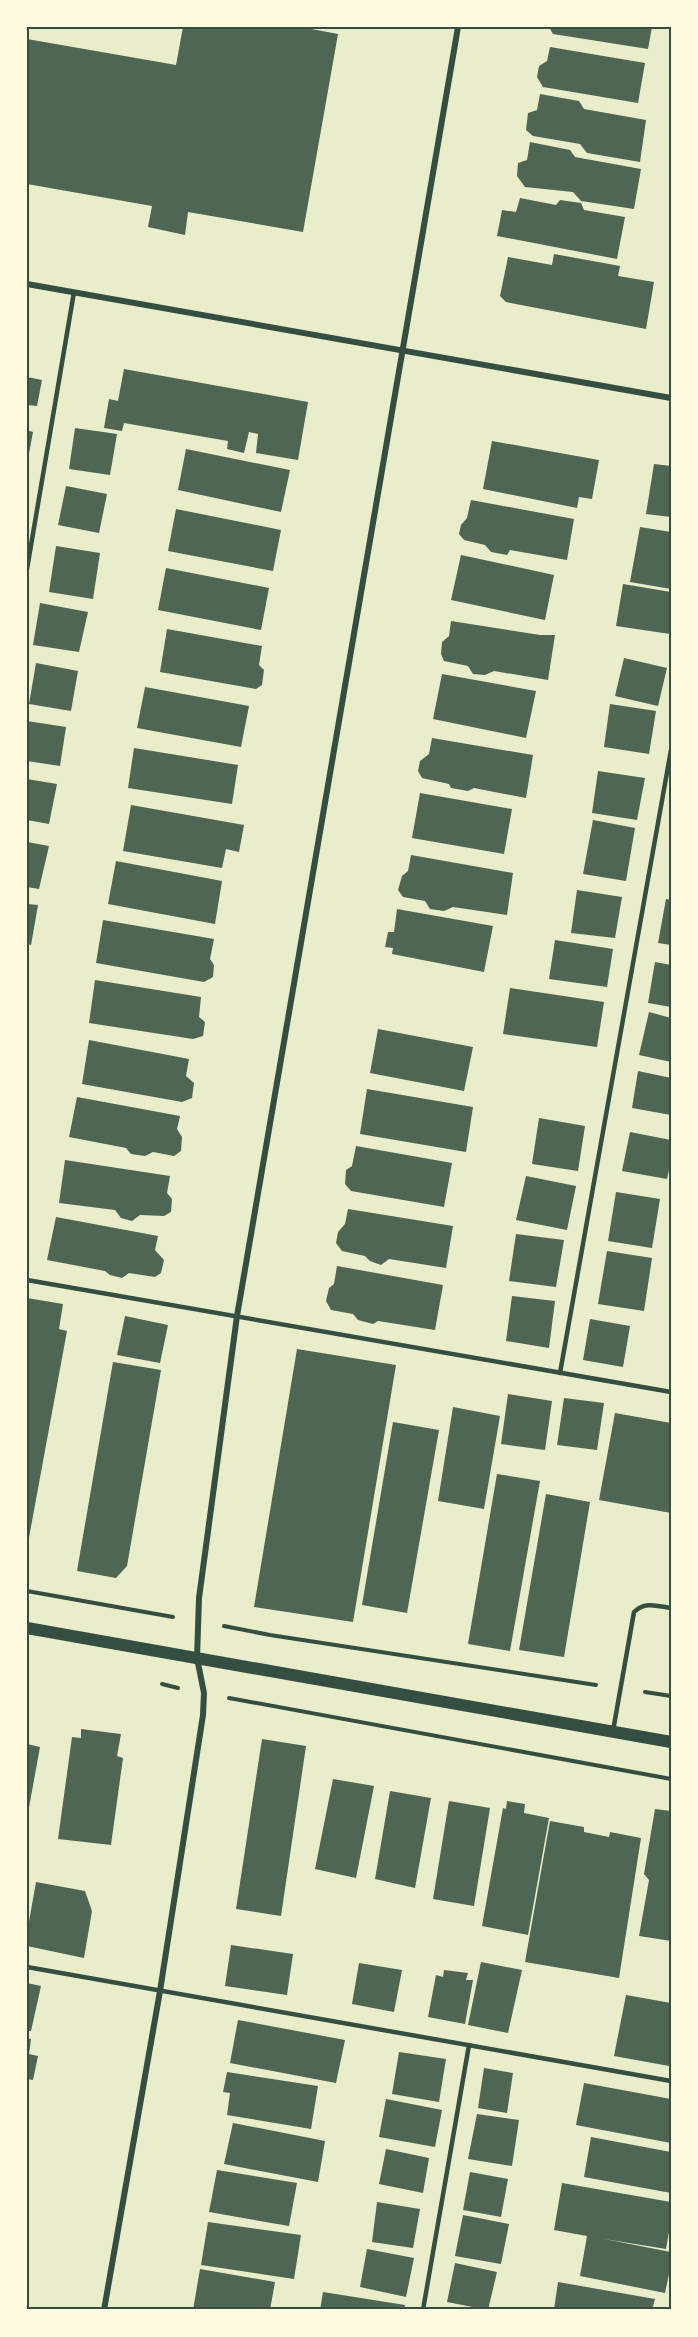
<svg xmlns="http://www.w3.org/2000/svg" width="698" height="2337" viewBox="0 0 698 2337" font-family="'Archivo Narrow',sans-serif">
	<rect width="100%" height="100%" fill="#e9edc9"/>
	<g fill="#4f6655">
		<path d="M183 27H301L338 34 303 232 188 212 185 235 148 227 152 206 27 184V39L176 65Z"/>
		<path d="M549 27H652L648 49 553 34Z"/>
		<path d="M550 47 645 63 638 103 543 87 537 77 539 66 547 61Z"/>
		<path d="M540 94 579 101 584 109 646 120 640 162 587 153 580 144 533 136 526 130 528 113 537 110Z"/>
		<path d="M530 142 570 150 575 157 641 169 634 209 581 201 573 192 525 187 517 176 518 163 527 160Z"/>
		<path d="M520 198 556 205 560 200 581 203 584 210 625 217 617 259 497 236 502 210 516 212Z"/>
		<path d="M554 254 620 266 618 276 654 282 646 329 506 302 500 296 508 257 552 265Z"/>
		<path d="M124 369 308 402 298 460 256 453 258 434 249 432 244 453 227 449 228 441 124 423 122 431 104 428 109 399 118 401Z"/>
		<path d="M27 377 42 380 37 406 27 405Z"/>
		<path d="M75 428 117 434 110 475 69 469Z"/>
		<path d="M27 430 33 432 28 459H27Z"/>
		<path d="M492 441 599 460 592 499 579 497 577 508 483 489Z"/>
		<path d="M186 449 290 470 281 512 178 490Z"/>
		<path d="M654 464 671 466V517L646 514Z"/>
		<path d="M66 486 107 494 99 533 58 525Z"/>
		<path d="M471 500 574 519 567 560 510 550 507 555 491 552 485 545 464 540 459 534 461 525 467 518Z"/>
		<path d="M176 509 281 530 273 571 168 551Z"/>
		<path d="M640 527 671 532V589L630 582Z"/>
		<path d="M56 546 100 553 93 599 49 592Z"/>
		<path d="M461 555 554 575 545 620 451 600Z"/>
		<path d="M166 568 269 588 261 630 158 610Z"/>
		<path d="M623 584 671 592 670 634 616 626Z"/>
		<path d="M40 603 88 612 79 652 33 645Z"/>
		<path d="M451 621 540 635H555L548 680 494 671 485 675 473 674 468 666 444 661 441 654 442 642 449 636Z"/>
		<path d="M167 629 262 646 259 665 264 670 262 685 256 689 160 672Z"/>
		<path d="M624 658 667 668 658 706 615 696Z"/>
		<path d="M36 663 78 671 71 711 29 704Z"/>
		<path d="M442 674 536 691 526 738 433 719Z"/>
		<path d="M145 687 249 706 241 747 137 728Z"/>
		<path d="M610 704 656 711 649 754 604 747Z"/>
		<path d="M27 721 66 727 60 766 27 761Z"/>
		<path d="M432 738 533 755 526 798 474 788 468 791 451 788 449 784 422 778 418 771 420 761 429 754Z"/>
		<path d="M134 748 238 765 232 804 128 788Z"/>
		<path d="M598 771 645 778 637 820 592 813Z"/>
		<path d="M27 779 57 784 49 824 27 820Z"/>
		<path d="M420 793 512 809 504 854 412 838Z"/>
		<path d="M131 805 244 825 239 852 226 849 222 868 123 851Z"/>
		<path d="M593 820 635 828 626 881 583 874Z"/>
		<path d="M27 842 49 846 39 889 27 887Z"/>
		<path d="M411 855 513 873 507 915 453 907 444 911 430 909 425 901 403 897 398 890 402 876 408 871Z"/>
		<path d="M116 861 222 881 215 924 108 904Z"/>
		<path d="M577 890 622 897 615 938 571 933Z"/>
		<path d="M666 899 671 900V945L658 943Z"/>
		<path d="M27 904 38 905 31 945 27 944Z"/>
		<path d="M397 909 493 926 484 972 392 954 393 948 385 947 388 932H394Z"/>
		<path d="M103 920 214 939 210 959 214 965 213 977 204 982 96 963Z"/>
		<path d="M555 940 613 949 607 987 549 979Z"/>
		<path d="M655 962 671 965V1007L648 1003Z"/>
		<path d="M95 980 201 997 199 1017 205 1022 203 1036 193 1039 89 1023Z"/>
		<path d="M510 988 604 1002 597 1047 503 1034Z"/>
		<path d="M649 1012 671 1018V1062L639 1055Z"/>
		<path d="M378 1029 473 1047 464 1091 370 1073Z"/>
		<path d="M89 1040 189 1059 186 1076 194 1083 192 1098 182 1102 82 1084Z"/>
		<path d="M638 1071 671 1078V1115L632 1108Z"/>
		<path d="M367 1089 473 1107 466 1152 360 1134Z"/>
		<path d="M77 1097 180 1116 177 1129 182 1137 181 1151 174 1156 153 1152 145 1156 131 1154 126 1148 69 1137Z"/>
		<path d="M539 1118 585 1126 578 1171 532 1164Z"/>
		<path d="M630 1132 671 1140V1161L667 1179 622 1171Z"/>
		<path d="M356 1146 452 1163 444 1207 351 1191 345 1184 346 1170 352 1166Z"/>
		<path d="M65 1160 170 1176 167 1193 172 1199 171 1212 164 1216 140 1215 132 1221 121 1218 115 1210 59 1203Z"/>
		<path d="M526 1176 576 1186 567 1230 516 1220Z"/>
		<path d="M616 1192 660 1199 652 1248 608 1241Z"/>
		<path d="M348 1209 453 1226 446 1268 389 1259 381 1265 370 1261 365 1256 342 1251 336 1243 338 1232 345 1224Z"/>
		<path d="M56 1217 158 1236 155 1250 164 1260 161 1273 155 1277 129 1273 122 1278 110 1275 105 1271 47 1260Z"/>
		<path d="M516 1234 564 1240 556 1287 509 1281Z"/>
		<path d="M607 1251 652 1258 644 1311 598 1304Z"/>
		<path d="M337 1266 443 1285 435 1330 378 1321 373 1324 358 1320 353 1314 331 1310 326 1301 329 1288 334 1284Z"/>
		<path d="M512 1296 555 1301 549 1348 506 1341Z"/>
		<path d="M27 1298 63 1304 59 1329 67 1331 28 1543Z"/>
		<path d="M125 1316 168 1325 160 1363 117 1355Z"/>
		<path d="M590 1319 630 1326 623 1367 583 1360Z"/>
		<path d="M297 1349 396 1365 353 1622 254 1607Z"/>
		<path d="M113 1362 161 1370 127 1566 116 1578 77 1571Z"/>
		<path d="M508 1394 552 1401 545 1450 501 1444Z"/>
		<path d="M564 1398 604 1403 597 1450 557 1445Z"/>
		<path d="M453 1407 500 1416 484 1509 438 1501Z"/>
		<path d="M615 1413 671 1423V1513L599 1500Z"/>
		<path d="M393 1422 439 1430 407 1613 362 1605Z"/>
		<path d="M497 1474 540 1481 510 1651 468 1644Z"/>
		<path d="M546 1494 590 1502 564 1657 519 1650Z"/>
		<path d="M81 1729 121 1734 117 1756 123 1758 111 1845 58 1839 72 1737 81 1738Z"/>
		<path d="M262 1739 306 1746 281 1916 236 1909Z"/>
		<path d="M27 1744 40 1747 28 1813H27Z"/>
		<path d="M333 1779 374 1786 356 1878 315 1869Z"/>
		<path d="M390 1791 431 1798 415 1888 375 1879Z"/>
		<path d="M449 1801 490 1808 474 1906 433 1899Z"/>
		<path d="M507 1801 525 1804 524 1813 549 1818 528 1935 482 1926 503 1808 506 1809Z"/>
		<path d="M655 1809 671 1811V1941L639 1936 649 1880 644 1874Z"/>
		<path d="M550 1821 584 1827V1832L609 1837 610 1832 641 1838 619 1978 525 1962Z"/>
		<path d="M36 1882 85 1891 92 1911 84 1958 27 1946V1933Z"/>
		<path d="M231 1945 293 1954 287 1995 225 1986Z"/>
		<path d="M481 1962 522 1970 508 2033 468 2025Z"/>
		<path d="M359 1963 402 1970 394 2012 352 2004Z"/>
		<path d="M444 1970 468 1973 466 1980H473L465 2024 428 2017 436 1975 443 1977Z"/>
		<path d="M27 1983 41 1986 31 2031H27Z"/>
		<path d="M626 1995 671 2003 669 2066 614 2056Z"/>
		<path d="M238 2020 345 2040 336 2083 230 2063Z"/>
		<path d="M27 2038 31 2039 29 2054 38 2056 33 2080 27 2079Z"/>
		<path d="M399 2052 446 2059 439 2102 392 2094Z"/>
		<path d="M484 2068 513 2073 507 2113 478 2108Z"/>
		<path d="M227 2072 318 2086 311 2129 227 2115 230 2093 223 2092Z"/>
		<path d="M584 2083 671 2099V2143L576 2125Z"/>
		<path d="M386 2099 442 2110 435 2147 379 2137Z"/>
		<path d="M477 2114 519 2120 512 2166 468 2159Z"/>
		<path d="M233 2123 325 2141 318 2182 224 2164Z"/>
		<path d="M591 2137 671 2152V2193L584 2177Z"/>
		<path d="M386 2149 429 2158 423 2193 379 2184Z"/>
		<path d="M217 2170 297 2183 289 2226 209 2212Z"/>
		<path d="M470 2172 508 2179 501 2217 463 2210Z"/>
		<path d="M562 2183 671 2202V2221L666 2249 604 2239 671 2252V2265L665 2293 580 2276 587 2236 554 2230Z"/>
		<path d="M377 2202 420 2209 413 2248 372 2242Z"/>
		<path d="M463 2215 509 2224 501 2264 455 2256Z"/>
		<path d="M208 2222 301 2235 294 2279 201 2265Z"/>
		<path d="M367 2249 414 2258 406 2297 360 2287Z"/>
		<path d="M455 2263 497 2272 488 2310 447 2302Z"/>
		<path d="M200 2269 275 2282 270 2310H193Z"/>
		<path d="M558 2282 655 2299 652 2310H554Z"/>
		<path d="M323 2292 405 2305 404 2310H320Z"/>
	</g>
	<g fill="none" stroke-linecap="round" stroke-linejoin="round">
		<g stroke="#344e41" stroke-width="4">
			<path d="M27 1591 173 1617"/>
			<path d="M224 1626 270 1635 596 1685"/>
			<path d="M162 1684 178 1688"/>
			<path d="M645 1692 671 1696"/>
			<path d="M229 1698 671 1779"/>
		</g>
		<g stroke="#344e41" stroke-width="4.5">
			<path d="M27 569 74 292"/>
			<path d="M27 1280 671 1392"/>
			<path d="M560 1373 671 750"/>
			<path d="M613 1731 634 1612C645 1601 657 1606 671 1608"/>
			<path d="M27 1967 671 2081"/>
			<path d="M423 2310 469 2045"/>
		</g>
		<g stroke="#344e41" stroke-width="6">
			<path d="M27 284 671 398"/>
			<path d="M104 2310 160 1991 203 1715 204 1693 197 1658 199 1598 237 1316 458 27"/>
		</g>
		<path stroke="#344e41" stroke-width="12" d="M27 1628 671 1742"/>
	</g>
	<rect width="698" height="2337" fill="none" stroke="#fefae0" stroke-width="57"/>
	<rect x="28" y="28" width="642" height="2280" fill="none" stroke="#344e41" stroke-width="2"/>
</svg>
